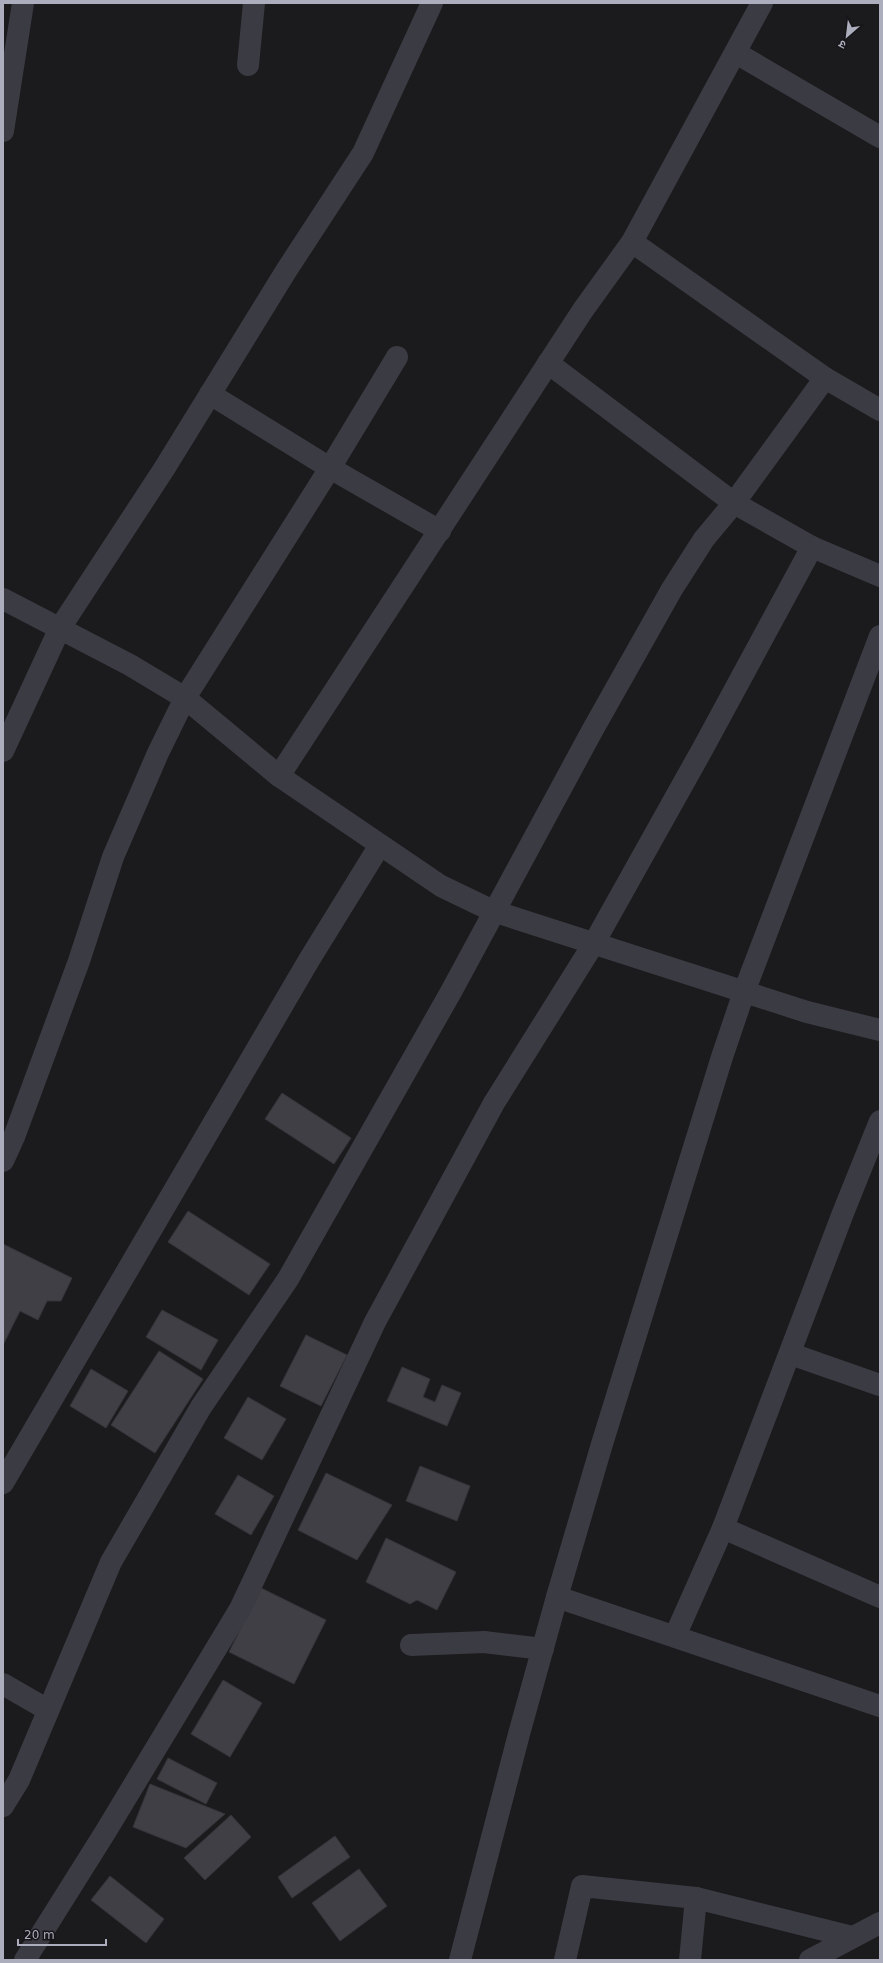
<svg xmlns="http://www.w3.org/2000/svg" width="883" height="1963" viewBox="0 0 883 1963" font-family="'DejaVu Sans','Noto Sans Devanagari',sans-serif">
	<rect width="100%" height="100%" fill="#1b1a1d"/>
	<g fill="#403f45" stroke="#353439">
		<path d="M282 1093 351 1138 334 1164 265 1119Z"/>
		<path d="M188 1211 270 1264 249 1295 168 1242Z"/>
		<path d="M3 1244 72 1278 61 1301H47L38 1320 20 1311 3 1345Z"/>
		<path d="M162 1310 218 1340 201 1370 146 1337Z"/>
		<path d="M306 1335 347 1355 321 1406 280 1386Z"/>
		<path d="M159 1351 203 1379 155 1453 111 1425Z"/>
		<path d="M402 1367 430 1379 423 1397 435 1402 442 1385 461 1393 447 1426 387 1401Z"/>
		<path d="M91 1369 128 1391 106 1428 70 1406Z"/>
		<path d="M248 1397 286 1419 262 1460 224 1438Z"/>
		<path d="M420 1466 470 1486 457 1521 406 1501Z"/>
		<path d="M326 1473 392 1505 357 1560 298 1530Z"/>
		<path d="M238 1475 274 1496 251 1535 215 1514Z"/>
		<path d="M386 1538 456 1572 437 1610 417 1600 410 1604 366 1582Z"/>
		<path d="M261 1588 326 1620 294 1684 229 1652Z"/>
		<path d="M223 1680 262 1703 230 1757 191 1734Z"/>
		<path d="M168 1758 217 1783 206 1804 157 1779Z"/>
		<path d="M150 1784 225 1814 186 1848 133 1827Z"/>
		<path d="M231 1815 251 1837 205 1880 184 1858Z"/>
		<path d="M335 1836 350 1857 292 1898 278 1877Z"/>
		<path d="M359 1869 387 1906 340 1941 312 1903Z"/>
		<path d="M110 1876 164 1919 146 1943 91 1900Z"/>
	</g>
	<g fill="none" stroke-linecap="round" stroke-linejoin="round">
		<g stroke="#3b3b43" stroke-width="22">
			<path d="M736 53 880 137"/>
			<path d="M248 65 254 3"/>
			<path d="M3 131 23 3"/>
			<path d="M632 242 825 378 880 410"/>
			<path d="M548 363 734 503 812 547 880 576"/>
			<path d="M210 394 330 468 440 531"/>
			<path d="M3 599 130 665 185 698 279 776 441 886 493 911 807 1012 880 1030"/>
			<path d="M3 751 60 628 164 469 286 271 363 153 432 3"/>
			<path d="M279 776 583 310 632 242 762 3"/>
			<path d="M3 1161 14 1137 79 961 113 857 158 753 185 698 330 468 397 357"/>
			<path d="M791 1354 880 1385"/>
			<path d="M3 1483 309 960 380 845"/>
			<path d="M723 1528 880 1597"/>
			<path d="M557 1597 880 1706"/>
			<path d="M675 1636 723 1528 843 1213 880 1121"/>
			<path d="M411 1645 484 1642 543 1649"/>
			<path d="M3 1684 48 1710"/>
			<path d="M3 1806 19 1780 111 1562 201 1407 288 1279 452 990 592 731 672 589 704 539 734 503 825 378"/>
			<path d="M696 1898 852 1937"/>
			<path d="M25 1960 106 1831 240 1609 375 1322 494 1103 594 943 702 750 812 547"/>
			<path d="M460 1960 519 1734 557 1597 602 1444 722 1057 744 992 880 636"/>
			<path d="M565 1960 582 1886 696 1898 690 1960"/>
			<path d="M810 1960 880 1923"/>
		</g>
	</g>
	<rect width="883" height="1963" fill="none" stroke="#acaebd" stroke-width="8"/>
	<g transform="translate(847 36) rotate(208)" stroke="#161518" stroke-width="3" paint-order="stroke">
	<path d="M0-3L7 15L0 10L-7 15Z" fill="#acaebd"/>
	<text y="-6" font-size="11" font-weight="bold" text-anchor="middle" fill="#acaebd">उ</text>
	</g>
	<path d="M18 1939v6h88v-6" fill="none" stroke="#acaebd" stroke-width="2"/>
	<text x="24" y="1939" font-size="12" fill="#acaebd" stroke="#161518" stroke-width="3" paint-order="stroke">20 m</text>
</svg>
